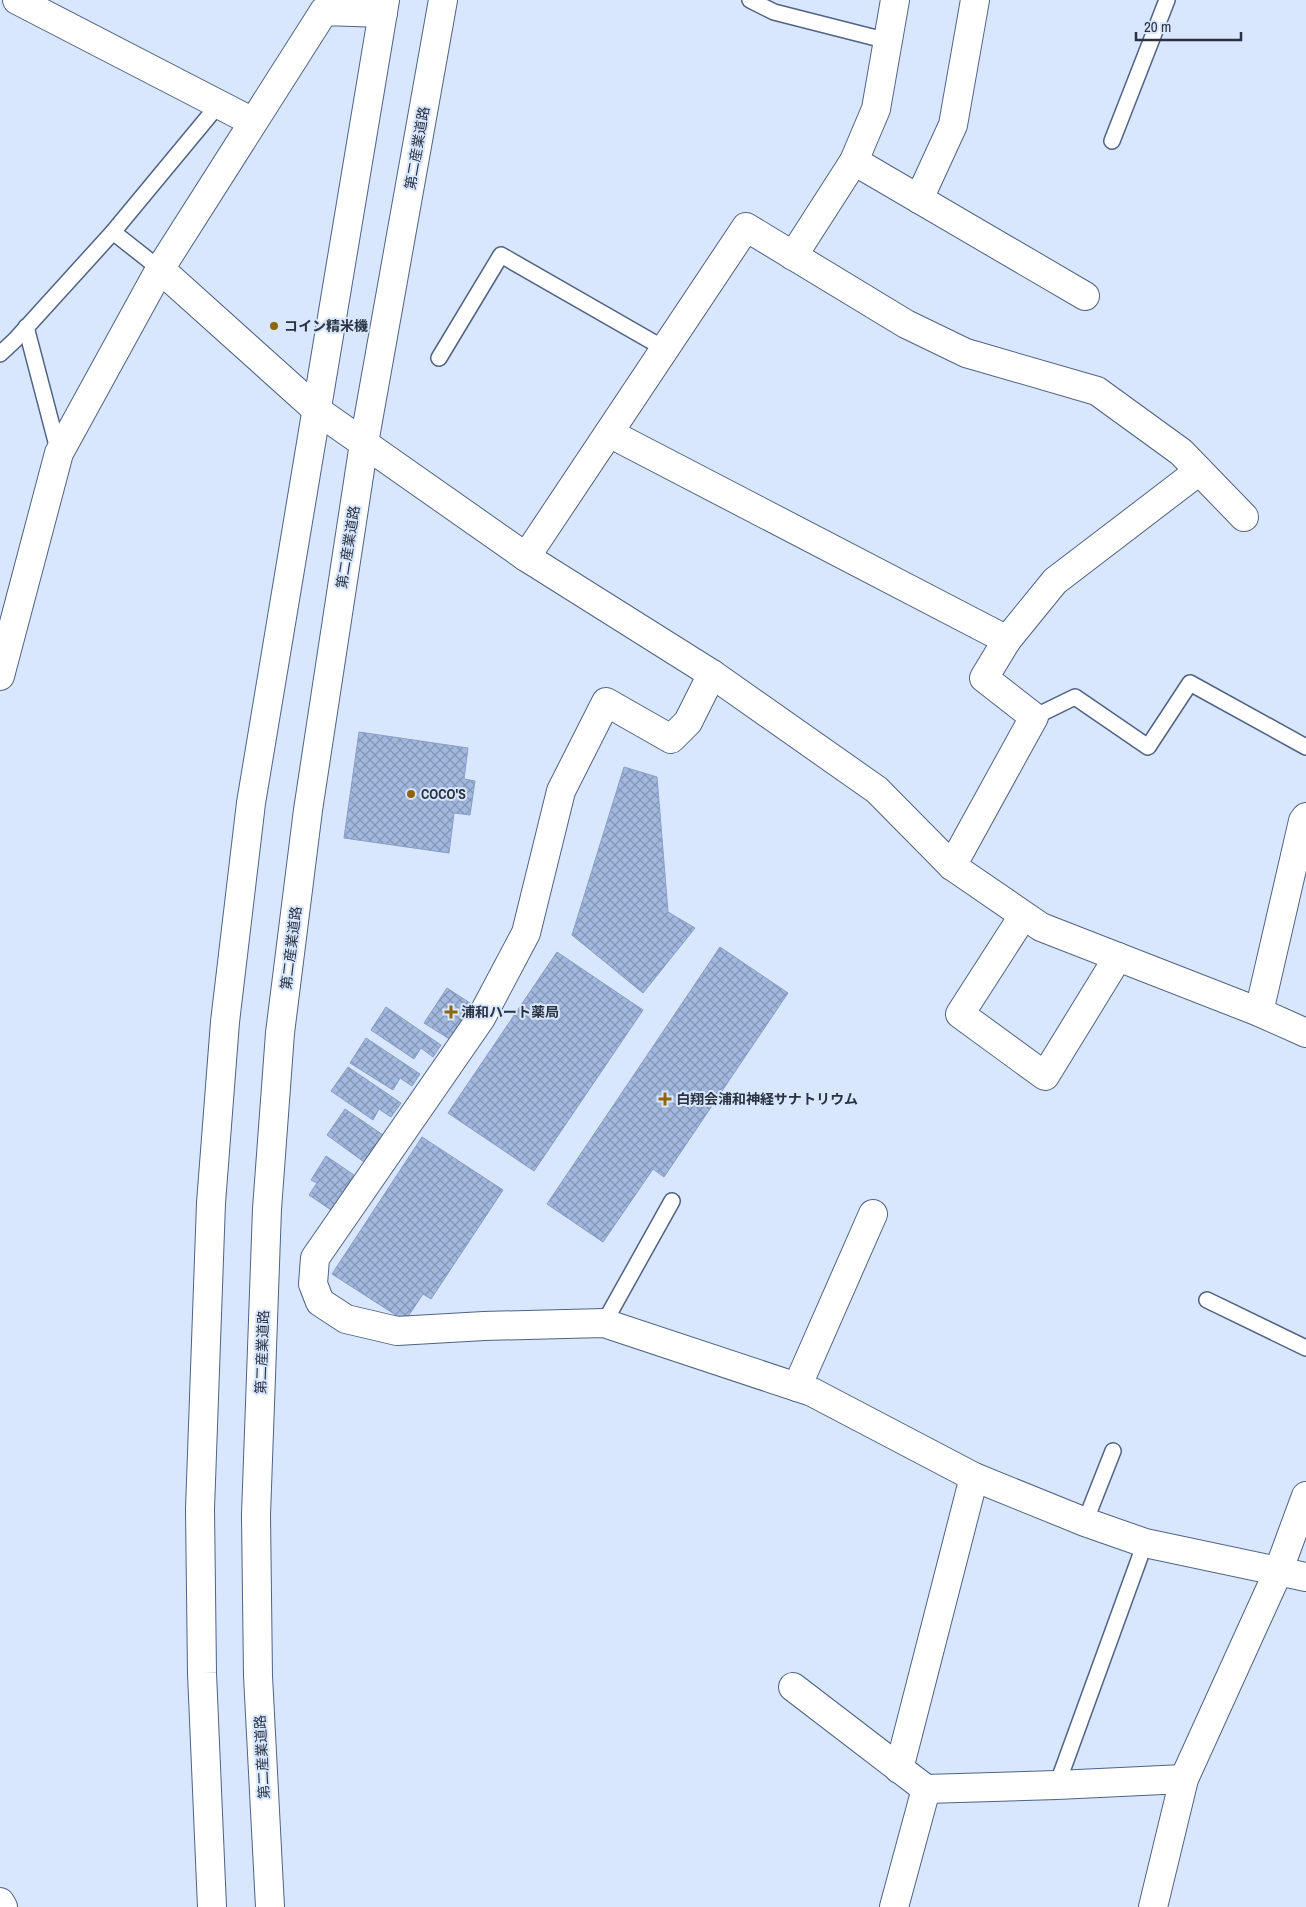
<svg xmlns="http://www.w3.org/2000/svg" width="1306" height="1907" viewBox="0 0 1306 1907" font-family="'Archivo Narrow','Noto Sans JP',sans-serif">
	<defs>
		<pattern id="building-cross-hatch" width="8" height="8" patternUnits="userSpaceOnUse" patternTransform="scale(1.25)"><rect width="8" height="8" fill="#a2b8de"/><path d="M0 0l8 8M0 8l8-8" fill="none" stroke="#8496b6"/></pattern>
	</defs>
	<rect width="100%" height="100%" fill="#d8e6fe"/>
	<g fill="url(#building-cross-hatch)" stroke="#899ec3">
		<path d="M359 732 468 748 464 779 475 781 470 815 454 813 449 853 344 838Z"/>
		<path d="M624 767 657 777 668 912 695 928 643 993 572 935Z"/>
		<path d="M720 947 788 993 664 1177 653 1169 603 1242 547 1204Z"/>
		<path d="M557 952 643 1010 534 1171 448 1113Z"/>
		<path d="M447 988 473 1005 451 1040 424 1023Z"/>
		<path d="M386 1007 441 1045 433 1057 421 1048 414 1059 371 1030Z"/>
		<path d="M366 1038 420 1074 412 1086 400 1078 393 1090 350 1063Z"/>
		<path d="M348 1067 401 1103 391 1117 379 1109 373 1120 331 1091Z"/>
		<path d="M345 1109 383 1135 364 1162 327 1135Z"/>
		<path d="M422 1137 503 1190 431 1299 423 1294 405 1321 332 1274Z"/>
		<path d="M326 1156 354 1175 331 1210 309 1195 317 1183 311 1180Z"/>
	</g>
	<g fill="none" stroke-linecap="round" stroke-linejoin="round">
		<defs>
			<g id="service">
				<path d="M750 0 774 12 888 41"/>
				<path d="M1112 141 1167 0"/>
				<path d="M113 232 160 269"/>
				<path d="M26 327 59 453"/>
				<path d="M0 354 15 340 113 232 219 104"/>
				<path d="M439 358 501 255 665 349"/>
				<path d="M1034 717 1075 697 1148 747 1190 683 1306 747"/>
				<path d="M1207 1300 1306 1348"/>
				<path d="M604 1323 672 1201"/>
				<path d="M1085 1522 1113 1451"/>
				<path d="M1057 1785 1145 1543"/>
			</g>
			<g id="minor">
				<path d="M17 0 253 122"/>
				<path d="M854 161 1085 296"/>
				<path d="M919 199 953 125 975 0"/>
				<path d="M793 256 854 161 876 109 895 0"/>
				<path d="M160 269 318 411 526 557 712 674 877 790 952 866 1041 927 1259 1012 1306 1033"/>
				<path d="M609 433 1007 640"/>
				<path d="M526 557 746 227 906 324 966 353 1097 391 1181 452 1244 517"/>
				<path d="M712 674 688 722 671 739 606 702 561 791 526 933 481 1018 315 1258 313 1284 320 1302 346 1319 397 1331 484 1326 604 1323 812 1392 974 1477 1085 1522 1145 1543 1306 1577"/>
				<path d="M0 676 59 453 160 269 324 11 383 13"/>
				<path d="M952 866 1034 717 984 678 1007 640 1055 581 1199 471"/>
				<path d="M1023 916 960 1014 1045 1076 1118 957"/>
				<path d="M1259 1012 1303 821 1306 817"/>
				<path d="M797 1387 873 1214"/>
				<path d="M793 1687 926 1789 1057 1785 1184 1779"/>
				<path d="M899 1769 974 1477"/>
				<path d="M0 1902 3 1907"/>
				<path d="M894 1907 926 1789"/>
				<path d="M1153 1907 1184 1779 1278 1572 1306 1496"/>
			</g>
			<g id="primary">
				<path d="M212 1907 202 1673 200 1509 211 1203 225 1022 251 803 385 0"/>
				<path d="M270 1907 258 1676 256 1515 267 1209 280 1033 308 810 364 443 443 0"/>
			</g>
		</defs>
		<use href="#service" stroke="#506385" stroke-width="18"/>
		<use href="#minor" stroke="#506385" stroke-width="30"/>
		<use href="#primary" stroke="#506385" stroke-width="30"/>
		<use href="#service" stroke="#fff" stroke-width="15"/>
		<use href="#minor" stroke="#fff" stroke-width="28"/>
		<use href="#primary" stroke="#fff" stroke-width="28"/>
	</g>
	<g fill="#8d670a" stroke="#d8e6fe" stroke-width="2">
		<circle cx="274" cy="326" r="5"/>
		<circle cx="411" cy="794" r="5"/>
		<path d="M448.5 1004.5h5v5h5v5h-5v5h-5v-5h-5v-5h5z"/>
		<path d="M662.5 1091.5h5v5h5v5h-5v5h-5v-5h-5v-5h5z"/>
	</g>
	<g text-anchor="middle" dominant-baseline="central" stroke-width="4" stroke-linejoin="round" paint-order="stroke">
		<g font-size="14" fill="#2a3342" stroke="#d8e6fe">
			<text transform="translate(417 148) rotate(-80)">第二産業道路</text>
			<text transform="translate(348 547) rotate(-81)">第二産業道路</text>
			<text transform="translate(291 948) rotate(-83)">第二産業道路</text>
			<text transform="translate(262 1352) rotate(-88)">第二産業道路</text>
			<text transform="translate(262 1757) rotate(-93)">第二産業道路</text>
		</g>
		<g font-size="14" font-weight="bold" fill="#2a3342" stroke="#d8e6fe" text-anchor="start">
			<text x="284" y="326">コイン精米機</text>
			<text x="421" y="794">COCO'S</text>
			<text x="461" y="1012">浦和ハート薬局</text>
			<text x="676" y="1099">白翔会浦和神経サナトリウム</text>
		</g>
	</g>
	<path d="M1136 32v8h105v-8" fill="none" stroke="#2a3342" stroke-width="2.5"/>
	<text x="1144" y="32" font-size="15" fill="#2a3342" stroke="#d8e6fe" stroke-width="4" paint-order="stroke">20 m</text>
</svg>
